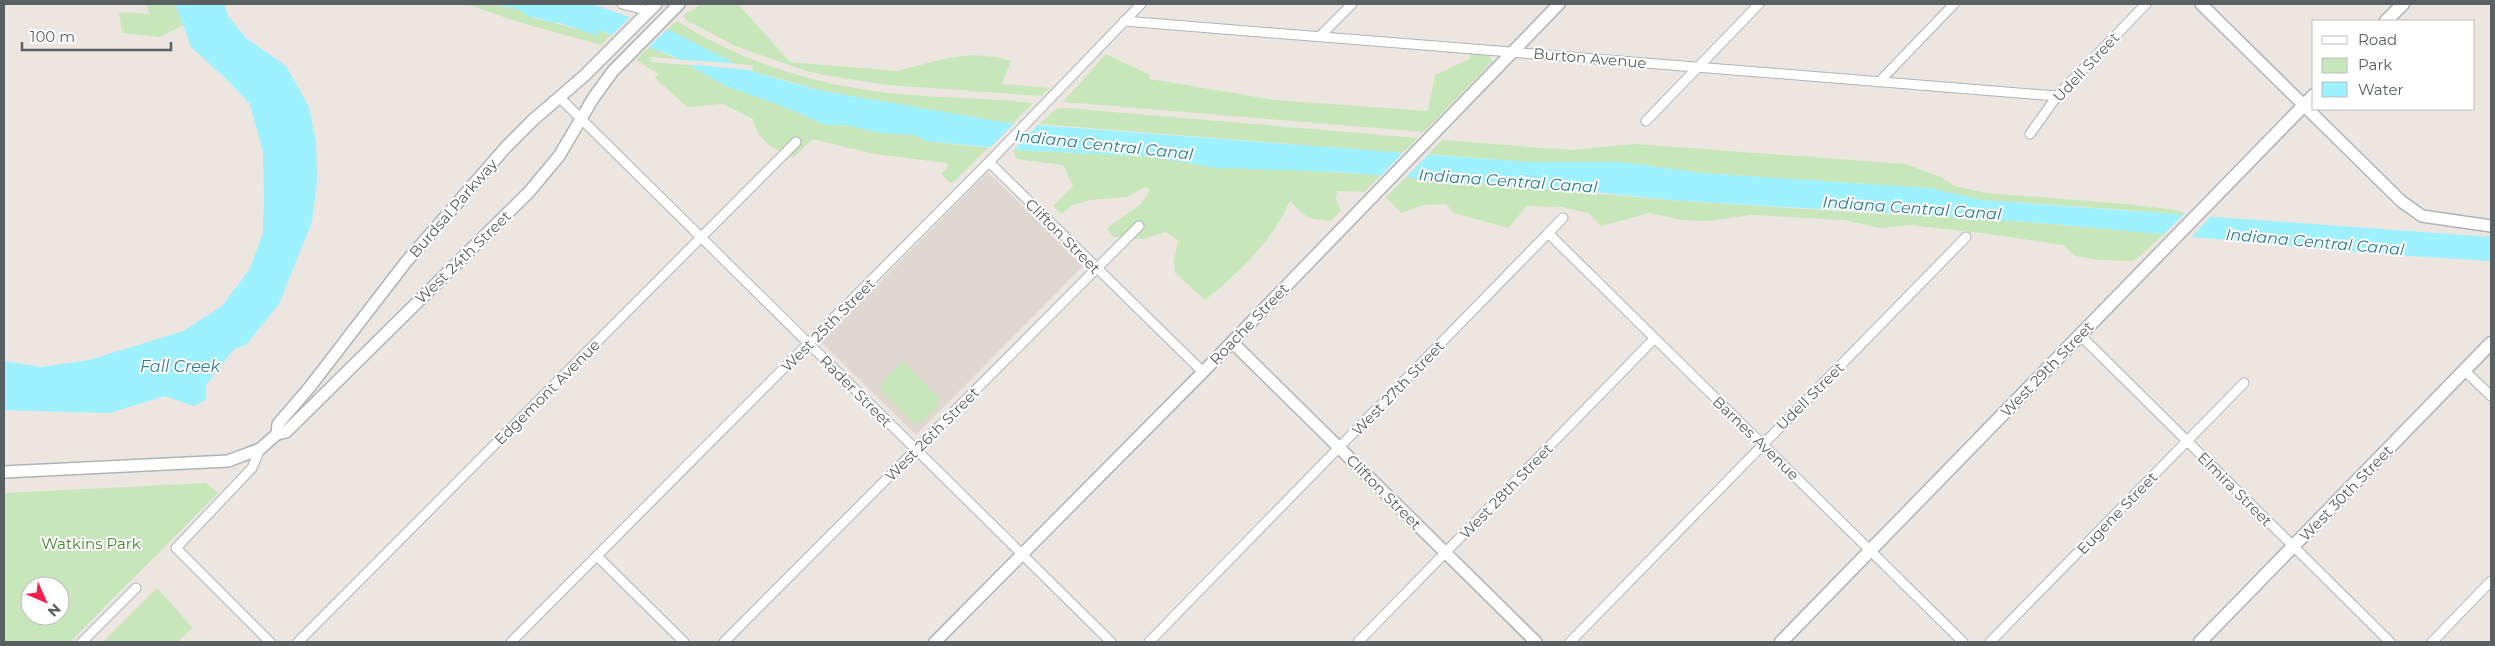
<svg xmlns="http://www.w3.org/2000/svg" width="2495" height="646" viewBox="0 0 2495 646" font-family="Montserrat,sans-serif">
	<rect width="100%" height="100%" fill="#ede6e0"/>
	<path fill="#dfd7d0" d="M988 172 1083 266 916 435 821 342Z"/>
	<g fill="#c7e7ba" fill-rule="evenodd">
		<path d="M147 4H175L183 25 160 37 122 33 119 12 149 14Z"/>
		<path d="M467 4C485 4 503 4 521 11 526 13 529 17 534 18 555 22 576 29 597 35V30L611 35 601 45 518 22Z"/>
		<path d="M701 4H740L739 5 790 62 897 71 943 59 971 55 997 57 1011 61 1002 84 1050 88 1041 96 888 85 829 76 806 71 735 46 686 20 683 16Z"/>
		<path d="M677 21C743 63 822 87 900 94 944 98 989 98 1033 103L1013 123H1008L823 91 748 70H752L753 65 735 64 666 30Z"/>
		<path d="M649 47 678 59 651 57 650 62 688 65 727 87 777 104 826 125H846L880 133 914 135 926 141 988 148 955 181 950 183 941 174 949 166 946 163 875 154 812 139 793 158C774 149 757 141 753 119L723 104 687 107 655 78 658 74 636 60Z"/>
		<path d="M1471 53 1488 55 1493 61 1424 132 1063 102 1106 54 1150 75V79L1275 100 1428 111 1435 75 1469 59Z"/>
		<path d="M1066 108 1418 138 1403 153 1039 124 1056 109Z"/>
		<path d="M1442 140 1570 150 1635 144 1905 164 1941 177 1954 186 1986 193 2126 204 2176 210 2185 213 2182 216 2126 210 1982 200 1930 188 1702 173 1621 162H1528L1428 154Z"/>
		<path d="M1014 150 1153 157 1196 164 1381 175 1364 192 1337 191 1336 200 1341 211 1330 221 1308 218 1290 201C1271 243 1240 272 1205 300L1175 273 1174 261 1178 241 1166 232 1143 239 1113 237 1107 228 1141 204 1150 190 1145 187 1127 197 1091 200 1073 205 1061 214 1053 206 1073 186 1063 165 1016 159Z"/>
		<path d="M1406 177 1670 200 1894 215 1921 213 2164 234 2134 261 2100 260 2075 256 2063 245 1989 234 1910 225 1880 228 1844 220 1752 215 1708 221 1683 220 1649 213 1601 226 1588 213 1561 207 1527 206 1508 228 1454 213 1446 204 1424 205 1401 213 1386 197Z"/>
		<path d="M903 361 939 398 937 407 920 424 912 422 881 391V383Z"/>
		<path d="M206 483 218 493 70 642H4V493ZM30 586H60V616H30Z"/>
		<path d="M157 588 193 628 177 642H103Z"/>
	</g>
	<g fill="#9ef1ff">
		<path d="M175 4H224L228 16 246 38 286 66 309 107 316 143 317 181 312 222 279 304 246 345 234 349 206 385V400L193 406 165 396 109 413 4 410V361L41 367 89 360 183 331 222 306 249 270 263 233 264 198 263 152 250 104 224 77 191 47Z"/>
		<path d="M494 4H592L673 32 748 70 792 83 823 91 1008 123 1528 162H1621L1702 173 1930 188 1982 200 2491 237V261L2377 254 2029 222 1670 200 1585 191 1337 172 1216 168 1153 157 1017 150 946 143 926 141 914 135 880 133 846 125H826L777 104 727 87 671 55 598 30V36L560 23 549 22 543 19 530 17 519 10Z"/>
	</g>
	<g fill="#ede6e0">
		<path d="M632 15 642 19 668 28 647 49 610 37Z"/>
		<path d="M672 59 742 64 752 70 682 64Z"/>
		<path d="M1017 120 1042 121 1012 152 988 150Z"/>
		<path d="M1405 150 1431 152 1404 179 1380 177Z"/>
		<path d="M2184 214 2212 215 2190 239 2162 236Z"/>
	</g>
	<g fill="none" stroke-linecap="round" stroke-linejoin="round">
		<defs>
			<g id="minor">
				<path d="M622 4 649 11"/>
				<path d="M1124 21 2057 96"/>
				<path d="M1320 36 1352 4"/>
				<path d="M1879 82 1954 4"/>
				<path d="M559 97 1111 642"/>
				<path d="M1646 121 1759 4"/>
				<path d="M2030 134 2057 96 2146 4"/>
				<path d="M989 162 1203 372"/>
				<path d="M1548 233 1963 642"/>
				<path d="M2080 335 2390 642"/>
				<path d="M2465 371 2491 396"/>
				<path d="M260 449 252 468 176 548 270 642"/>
				<path d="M597 556 684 642"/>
				<path d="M82 642 136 588"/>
				<path d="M298 642 796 142"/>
				<path d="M511 642 989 162 1141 4"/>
				<path d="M724 642 1139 226"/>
				<path d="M1149 642 1563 218"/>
				<path d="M1358 642 1654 339"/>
				<path d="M1570 642 1966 237"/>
				<path d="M1990 642 2244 383"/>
				<path d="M2432 642 2491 581"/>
			</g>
			<g id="tertiary">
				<path d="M2201 4 2401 201 2422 216 2491 226"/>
				<path d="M1232 342 1536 642"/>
				<path d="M277 434 286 432 529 192 559 156 594 97 613 71 679 4"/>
				<path d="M277 434 278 424 309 388 406 262 506 147 533 120 584 76 656 4"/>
				<path d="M4 472 228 461 260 449 277 434"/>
				<path d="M935 642 1203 372 1559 4"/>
			</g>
			<g id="secondary">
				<path d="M2386 21 2403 4"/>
				<path d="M1781 642 2314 95"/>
				<path d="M2200 642 2491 343"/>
			</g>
		</defs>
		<use href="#minor" stroke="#aeb4b7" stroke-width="11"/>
		<use href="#tertiary" stroke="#aeb4b7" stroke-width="14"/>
		<use href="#secondary" stroke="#adb4b7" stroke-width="15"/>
		<use href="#minor" stroke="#fff" stroke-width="9"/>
		<use href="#tertiary" stroke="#fff" stroke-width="11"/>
		<use href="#secondary" stroke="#fff" stroke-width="12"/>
	</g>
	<g text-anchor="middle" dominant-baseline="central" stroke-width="4" stroke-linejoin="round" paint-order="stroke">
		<g font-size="15" fill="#596062" stroke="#fff">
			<text transform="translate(1590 58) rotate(5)">Burton Avenue</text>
			<text transform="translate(2086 67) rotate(-47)">Udell Street</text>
			<text transform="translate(453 208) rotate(-49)">Burdsal Parkway</text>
			<text transform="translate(1063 236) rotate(45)">Clifton Street</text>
			<text transform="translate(463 257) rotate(-44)">West 24th Street</text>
			<text transform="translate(1249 324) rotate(-46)">Roache Street</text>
			<text transform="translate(828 325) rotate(-45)">West 25th Street</text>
			<text transform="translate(2047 369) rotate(-46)">West 29th Street</text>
			<text transform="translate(1398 388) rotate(-46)">West 27th Street</text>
			<text transform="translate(856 391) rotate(45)">Rader Street</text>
			<text transform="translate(547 392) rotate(-45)">Edgemont Avenue</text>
			<text transform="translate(1810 396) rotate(-45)">Udell Street</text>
			<text transform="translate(932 434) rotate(-45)">West 26th Street</text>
			<text transform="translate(1756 438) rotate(44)">Barnes Avenue</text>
			<text transform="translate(2235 489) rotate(45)">Elmira Street</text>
			<text transform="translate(1506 491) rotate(-46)">West 28th Street</text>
			<text transform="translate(1384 492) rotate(45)">Clifton Street</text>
			<text transform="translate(2346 493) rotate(-46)">West 30th Street</text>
			<text transform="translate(2117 513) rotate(-46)">Eugene Street</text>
		</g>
		<g font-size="15" fill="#43842e" stroke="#fff">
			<text x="91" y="543">Watkins Park</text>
		</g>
		<g font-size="16" font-style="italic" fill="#2c7d92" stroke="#fff">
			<text transform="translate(1104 145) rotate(6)">Indiana Central Canal</text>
			<text transform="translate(1508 181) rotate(4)">Indiana Central Canal</text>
			<text transform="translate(1912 208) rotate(4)">Indiana Central Canal</text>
			<text transform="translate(2315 242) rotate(5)">Indiana Central Canal</text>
			<text x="180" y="366">Fall Creek</text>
		</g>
	</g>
	<rect width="2495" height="646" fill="none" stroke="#596062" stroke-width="10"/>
	<rect x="2312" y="20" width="162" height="90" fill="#ffffff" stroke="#bdbfc0"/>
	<rect x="2322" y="36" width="25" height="8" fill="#ffffff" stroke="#bdbfc0"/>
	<text x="2358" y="45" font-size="15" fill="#596062">Road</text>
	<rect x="2322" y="58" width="25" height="15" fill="#c7e7ba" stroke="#bdbfc0"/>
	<text x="2358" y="70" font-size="15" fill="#596062">Park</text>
	<rect x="2322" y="82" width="25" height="15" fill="#9ef1ff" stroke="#bdbfc0"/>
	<text x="2358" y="95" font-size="15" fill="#596062">Water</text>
	<g transform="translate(45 601) rotate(135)"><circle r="24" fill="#ffffff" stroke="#bdbfc0"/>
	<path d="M0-4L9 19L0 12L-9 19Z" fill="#f51e4d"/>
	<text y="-8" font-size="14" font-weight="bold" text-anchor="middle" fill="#596062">N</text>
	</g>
	<path d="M22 42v8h149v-8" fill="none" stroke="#596062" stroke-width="2.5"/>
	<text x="30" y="42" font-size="15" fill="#596062" stroke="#ffffff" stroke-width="4" paint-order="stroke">100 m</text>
</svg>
